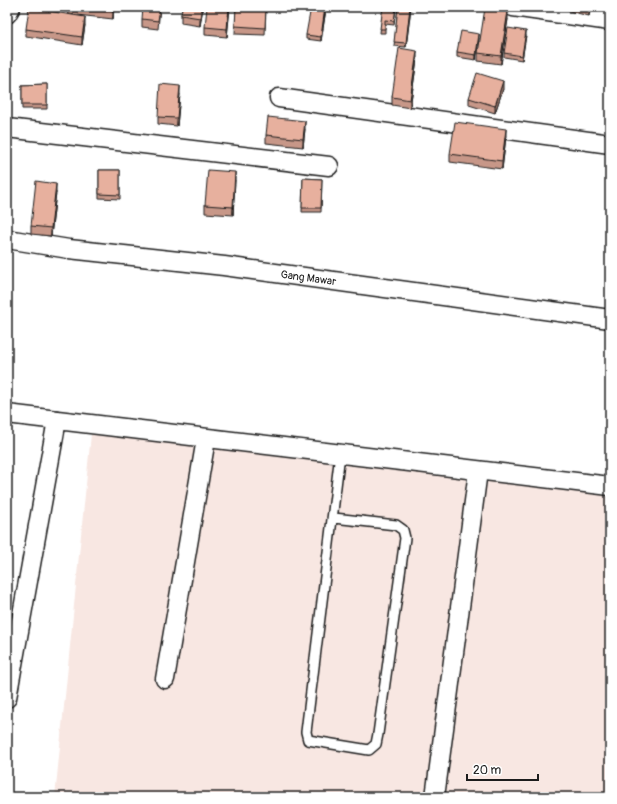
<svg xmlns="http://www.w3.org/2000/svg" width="617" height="804" viewBox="0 0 617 804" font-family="Pangolin,sans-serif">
	<rect width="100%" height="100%" fill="#fff"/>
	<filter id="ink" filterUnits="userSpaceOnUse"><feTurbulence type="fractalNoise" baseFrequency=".025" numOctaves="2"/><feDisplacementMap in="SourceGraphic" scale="8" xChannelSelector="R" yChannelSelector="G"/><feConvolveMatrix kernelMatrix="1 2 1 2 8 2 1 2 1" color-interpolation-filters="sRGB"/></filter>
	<g filter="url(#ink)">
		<path fill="#f8e7e2" d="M92 424 610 486V797H55Z"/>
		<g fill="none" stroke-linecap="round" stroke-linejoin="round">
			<defs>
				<path id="lane" d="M334 518 396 525 403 530 405 538 378 734 376 744 369 750 308 740 306 732 340 454"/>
				<g id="street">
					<path d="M513 7 610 21"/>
					<path d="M7 14 11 7"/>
					<path d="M279 98 610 144"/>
					<path d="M7 128 329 166"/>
					<path id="s1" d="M7 239 69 249 224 266 610 319"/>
					<path d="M7 414 610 486"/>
					<path d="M165 679 206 439"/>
					<path d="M7 698 57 420"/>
					<path d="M435 797 478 471"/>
				</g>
			</defs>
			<use href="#lane" stroke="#1c1c1c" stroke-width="12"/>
			<use href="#street" stroke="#1c1c1c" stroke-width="21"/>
			<use href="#lane" stroke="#fff" stroke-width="9"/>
			<use href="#street" stroke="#fff" stroke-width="18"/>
		</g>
		<g fill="#c79788" stroke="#1c1c1c">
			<path d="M68 7H114L113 19 68 14 85 25 82 45 26 36V29L68 14Z"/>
			<path d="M160 7 158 29 142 27V19Z"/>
			<path d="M182 7H203L200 26 181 23V15Z"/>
			<path d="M230 7 227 37 205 35V27Z"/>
			<path d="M236 7H266L265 35 235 34Z"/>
			<path d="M383 7H396L394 25 385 24V33H380Z"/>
			<path d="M398 7H411L406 47 394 46Z"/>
			<path d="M569 7H591L589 16 569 11Z"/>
			<path d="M326 9 321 41 306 39V35Z"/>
			<path d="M508 19 501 64 478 61V53Z"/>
			<path d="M526 35 522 60 504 57V53Z"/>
			<path d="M479 38 476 60 457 57V52Z"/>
			<path d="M417 59 410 108 392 105V97Z"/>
			<path d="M47 84V109H22V85Z"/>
			<path d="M503 89 495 113 469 105V98Z"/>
			<path d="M180 94 177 126 158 124V117Z"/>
			<path d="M305 129 303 147 266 143V135Z"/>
			<path d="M506 137 502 169 450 162V154Z"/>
			<path d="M99 170H120V199L99 198Z"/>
			<path d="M303 178 322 179 321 212H302Z"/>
			<path d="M235 180 233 215 205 213V205Z"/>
			<path d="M56 192 51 236 31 234V226Z"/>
		</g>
		<g fill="#a27b6f" stroke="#1c1c1c">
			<path d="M113 7H114L113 19Z"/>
			<path d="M202 7H203L200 26V18Z"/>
			<path d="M229 7H230L227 37V29Z"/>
			<path d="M326 7V9L321 41V37Z"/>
			<path d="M410 7H411L406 47V43Z"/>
			<path d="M589 7H591L589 16Z"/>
			<path d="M508 11V19L501 64V56Z"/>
			<path d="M85 17V25L82 45V37Z"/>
			<path d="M526 31V35L522 60V56Z"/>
			<path d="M479 34V38L476 60V55Z"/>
			<path d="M417 51V59L410 108V100Z"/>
			<path d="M503 81V89L495 113V106Z"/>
			<path d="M180 86V94L177 126V118Z"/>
			<path d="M305 121V129L303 147V139Z"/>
			<path d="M506 129V137L502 169V161Z"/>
			<path d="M235 172V180L233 215V207Z"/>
			<path d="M56 184V192L51 236V228Z"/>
		</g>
		<g fill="#e7b09e" stroke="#1c1c1c">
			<path d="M75 7H113V12Z"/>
			<path d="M143 7H160L158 21 142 19Z"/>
			<path d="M182 7H202L200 18 181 15Z"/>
			<path d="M207 7H229L227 29 205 27Z"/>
			<path d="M236 7H266L265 28 235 26Z"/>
			<path d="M311 7H325L321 37 306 35Z"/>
			<path d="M383 7H396L394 21 385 20V29H380Z"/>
			<path d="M398 7H410L406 43 394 42Z"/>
			<path d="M29 8 85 17 82 37 26 29Z"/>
			<path d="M485 8 508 11 501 56 478 53Z"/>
			<path d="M508 28 526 31 522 56 504 53Z"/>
			<path d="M461 31 479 34 476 55 457 52Z"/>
			<path d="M399 48 417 51 410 100 392 97Z"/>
			<path d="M477 73 503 81 495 106 469 98Z"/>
			<path d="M47 84V105H22V85Z"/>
			<path d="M160 84 180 86 177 118 158 117Z"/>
			<path d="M268 117 305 121 303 139 266 135Z"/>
			<path d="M455 122 506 129 502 161 450 154Z"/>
			<path d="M99 170H120V195L99 194Z"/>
			<path d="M208 170 235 172 233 207 205 205Z"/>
			<path d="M303 178 322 179 321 208H302Z"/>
			<path d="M36 181 56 184 51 228 31 226Z"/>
		</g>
	</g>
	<g text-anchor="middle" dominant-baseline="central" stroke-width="4" stroke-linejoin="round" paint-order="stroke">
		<g font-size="11" fill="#1c1c1c" stroke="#fff">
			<text stroke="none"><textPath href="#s1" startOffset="304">Gang Mawar</textPath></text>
		</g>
	</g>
	<rect width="617" height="804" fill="none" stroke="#fff" stroke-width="24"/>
	<rect x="12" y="12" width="593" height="780" fill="none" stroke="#1c1c1c" stroke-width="1.5" filter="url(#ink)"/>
	<path d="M467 774v6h71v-6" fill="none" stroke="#1c1c1c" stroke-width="2"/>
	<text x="473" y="774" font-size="12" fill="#1c1c1c" stroke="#ffffff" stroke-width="3" paint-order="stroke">20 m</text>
</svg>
